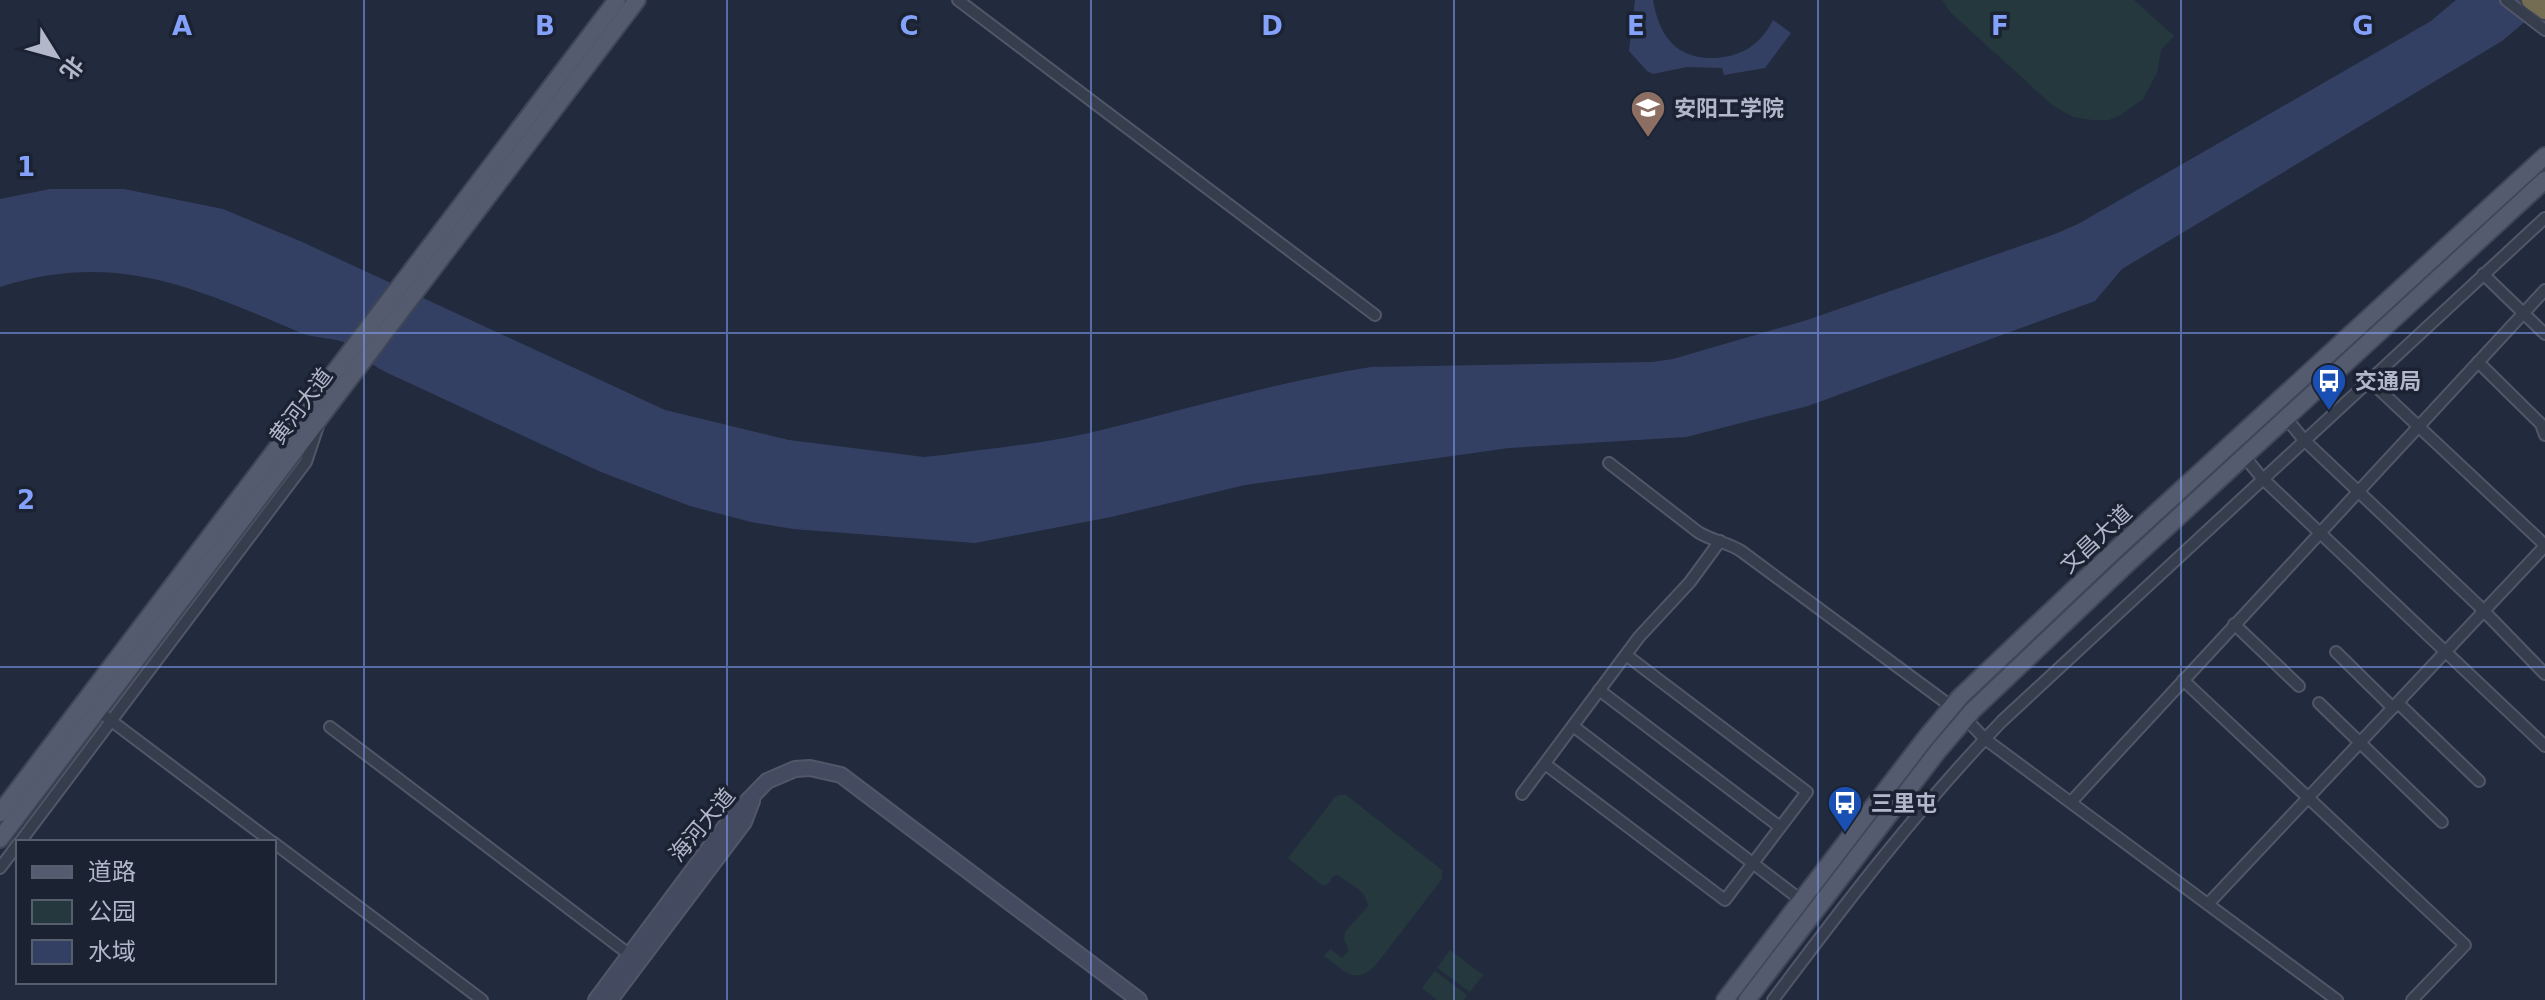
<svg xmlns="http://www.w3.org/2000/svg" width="2545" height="1000" viewBox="0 0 2545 1000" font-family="'DejaVu Sans','Noto Sans SC',sans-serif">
	<rect width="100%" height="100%" fill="#222a3d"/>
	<g fill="#24383e">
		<path d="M1942 0H2134L2174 36 2161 50 2157 73 2143 99 2121 115 2109 120H2092L2073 117 2052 105 1951 13Z"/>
		<path d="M1340 795H1346L1442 870V879L1375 966C1354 986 1344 970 1324 956L1330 949 1342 958 1349 951 1344 939 1345 932 1368 906C1366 889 1350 885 1338 875L1333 876 1329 883 1323 886 1288 858 1335 797Z"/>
		<path d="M1450 950 1483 975 1470 992 1437 968Z"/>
		<path d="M1435 971 1467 995 1464 1000H1437L1422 988Z"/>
	</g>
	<g fill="#344063">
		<path d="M1635 0H1653C1659 35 1675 59 1714 58 1742 57 1761 44 1773 20L1791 33 1765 68 1724 75 1722 68 1687 67 1653 74 1647 71 1629 51Z"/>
		<path d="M2456 0H2545V5L2502 41 2122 269 2095 301 1808 406 1686 437 1509 448 1245 485 1111 517 975 543 793 529 751 522 690 506 601 472 405 381C394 376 382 371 372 364 364 357 358 349 349 344 334 337 317 339 301 333 195 288 117 250 0 287V199L50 189H124L223 209 300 241 665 410 789 440 924 457 943 455C991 448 1042 444 1089 433 1183 411 1275 382 1371 367L1652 362 1673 359 1807 320 2055 234 2078 224 2431 21Z"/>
	</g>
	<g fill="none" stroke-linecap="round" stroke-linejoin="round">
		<defs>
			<g id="street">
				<path d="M958 0 1375 315"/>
				<path d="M2506 0 2545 30"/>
				<path d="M2483 274 2545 334"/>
				<path d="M2478 362 2541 424 2545 435"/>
				<path d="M2369 380 2545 545"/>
				<path d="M2286 418 2304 440 2478 605 2545 674"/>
				<path d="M2244 456 2262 478 2545 746"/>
				<path d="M1609 463 1698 532C1712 541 1727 542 1741 551L1952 707"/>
				<path d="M2234 624 2299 686"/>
				<path d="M2336 652 2393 708"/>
				<path d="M2183 680 2465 945 2412 1000"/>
				<path d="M1599 690 1780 827"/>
				<path d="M2319 703 2442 822"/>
				<path d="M2398 703 2479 781"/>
				<path d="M97 710 272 842"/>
				<path d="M1965 718 1985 739 2337 1000"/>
				<path d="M1573 726 1801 900"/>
				<path d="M330 727 630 955"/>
				<path d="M1545 764 1725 900 1807 792 1626 655"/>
				<path d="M1522 794 1639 637 1690 582 1720 541"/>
				<path d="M2071 802 2545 290"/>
				<path d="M20 842 306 462 318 426"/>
				<path d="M274 843 482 1000"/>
				<path d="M0 868 18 844"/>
				<path d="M2208 904 2545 546"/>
				<path d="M1773 1000C1845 904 1919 807 2002 721L2545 218"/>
			</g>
			<g id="secondary">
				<path d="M596 1000 734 815 767 781 795 769 810 768 841 775 1139 1000"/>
				<path d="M610 1000 744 822 752 801"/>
			</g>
			<g id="primary">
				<path d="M0 813 617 0"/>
				<path d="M0 839 637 0"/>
				<path d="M1725 1000 1924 740 1960 697 2112 553 2545 156"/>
				<path d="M1747 1000 1938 751 1973 710 2125 566 2545 180"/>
			</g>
			<path id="highway" d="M2531 0 2545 10"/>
		</defs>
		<use href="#street" stroke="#515768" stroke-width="14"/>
		<use href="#secondary" stroke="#515768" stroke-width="18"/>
		<use href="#primary" stroke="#3f4656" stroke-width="20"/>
		<use href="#highway" stroke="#3e4455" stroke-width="22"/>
		<use href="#street" stroke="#363d4d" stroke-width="10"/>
		<use href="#secondary" stroke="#444b61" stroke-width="14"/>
		<use href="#primary" stroke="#545b6e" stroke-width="16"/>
		<use href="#highway" stroke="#746c53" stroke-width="18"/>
	</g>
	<path fill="none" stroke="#84a1fc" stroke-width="2" stroke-opacity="0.55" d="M364 0V1000M727 0V1000M1091 0V1000M1454 0V1000M1818 0V1000M2181 0V1000M0 333H2545M0 667H2545"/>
	<defs>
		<symbol id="university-pin" viewBox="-11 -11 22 30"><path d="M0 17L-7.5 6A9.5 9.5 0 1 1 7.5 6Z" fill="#8d6e63" stroke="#1b2232"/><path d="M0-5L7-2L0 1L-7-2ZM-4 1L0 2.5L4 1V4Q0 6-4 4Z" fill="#fff"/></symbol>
		<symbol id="bus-pin" viewBox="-11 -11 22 30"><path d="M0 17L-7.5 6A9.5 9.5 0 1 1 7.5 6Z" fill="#1a4fb4" stroke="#1b2232"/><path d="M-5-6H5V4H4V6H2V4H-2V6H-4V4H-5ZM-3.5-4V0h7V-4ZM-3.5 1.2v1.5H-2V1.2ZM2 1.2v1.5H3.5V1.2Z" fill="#fff"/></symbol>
	</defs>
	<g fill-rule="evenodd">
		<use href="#university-pin" x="1628" y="88" width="40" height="54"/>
		<use href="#bus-pin" x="2309" y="361" width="40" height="54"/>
		<use href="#bus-pin" x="1825" y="783" width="40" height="54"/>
	</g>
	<g text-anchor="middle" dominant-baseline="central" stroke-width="7" stroke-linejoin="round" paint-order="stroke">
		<g font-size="22" font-weight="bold" fill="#b2b7c9" stroke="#1b2232" text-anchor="start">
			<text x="1674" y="108">安阳工学院</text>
			<text x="2355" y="381">交通局</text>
			<text x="1871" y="803">三里屯</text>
		</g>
		<g font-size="22" fill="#b2b7c9" stroke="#1b2232">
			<text transform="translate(301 406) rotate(-53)">黄河大道</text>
			<text transform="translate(2096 539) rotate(-43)">文昌大道</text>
			<text transform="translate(702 825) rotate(-50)">海河大道</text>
		</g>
	</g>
	<g font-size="26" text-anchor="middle" font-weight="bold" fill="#84a1fc" stroke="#1b2232" stroke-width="7" stroke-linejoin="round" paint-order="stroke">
		<text x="182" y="35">A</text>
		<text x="545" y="35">B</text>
		<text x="909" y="35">C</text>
		<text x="1272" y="35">D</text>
		<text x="1636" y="35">E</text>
		<text x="2000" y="35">F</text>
		<text x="2363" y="35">G</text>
		<text x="26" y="176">1</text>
		<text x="26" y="509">2</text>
	</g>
	<rect x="16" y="840" width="260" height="144" fill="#1b2232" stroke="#575e6e" stroke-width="2"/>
	<rect x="32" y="866" width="40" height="12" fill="#545b6e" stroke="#575e6e" stroke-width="2"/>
	<text x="88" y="880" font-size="24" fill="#b2b7c9">道路</text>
	<rect x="32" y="900" width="40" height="24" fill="#24383e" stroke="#575e6e" stroke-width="2"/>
	<text x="88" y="920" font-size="24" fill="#b2b7c9">公园</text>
	<rect x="32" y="940" width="40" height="24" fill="#344063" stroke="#575e6e" stroke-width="2"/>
	<text x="88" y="960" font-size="24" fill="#b2b7c9">水域</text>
	<g transform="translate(56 56) rotate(127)" stroke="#1b2232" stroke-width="6" paint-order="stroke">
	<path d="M0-6L14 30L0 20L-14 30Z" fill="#b2b7c9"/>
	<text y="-12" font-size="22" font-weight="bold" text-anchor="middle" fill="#b2b7c9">北</text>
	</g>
</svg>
